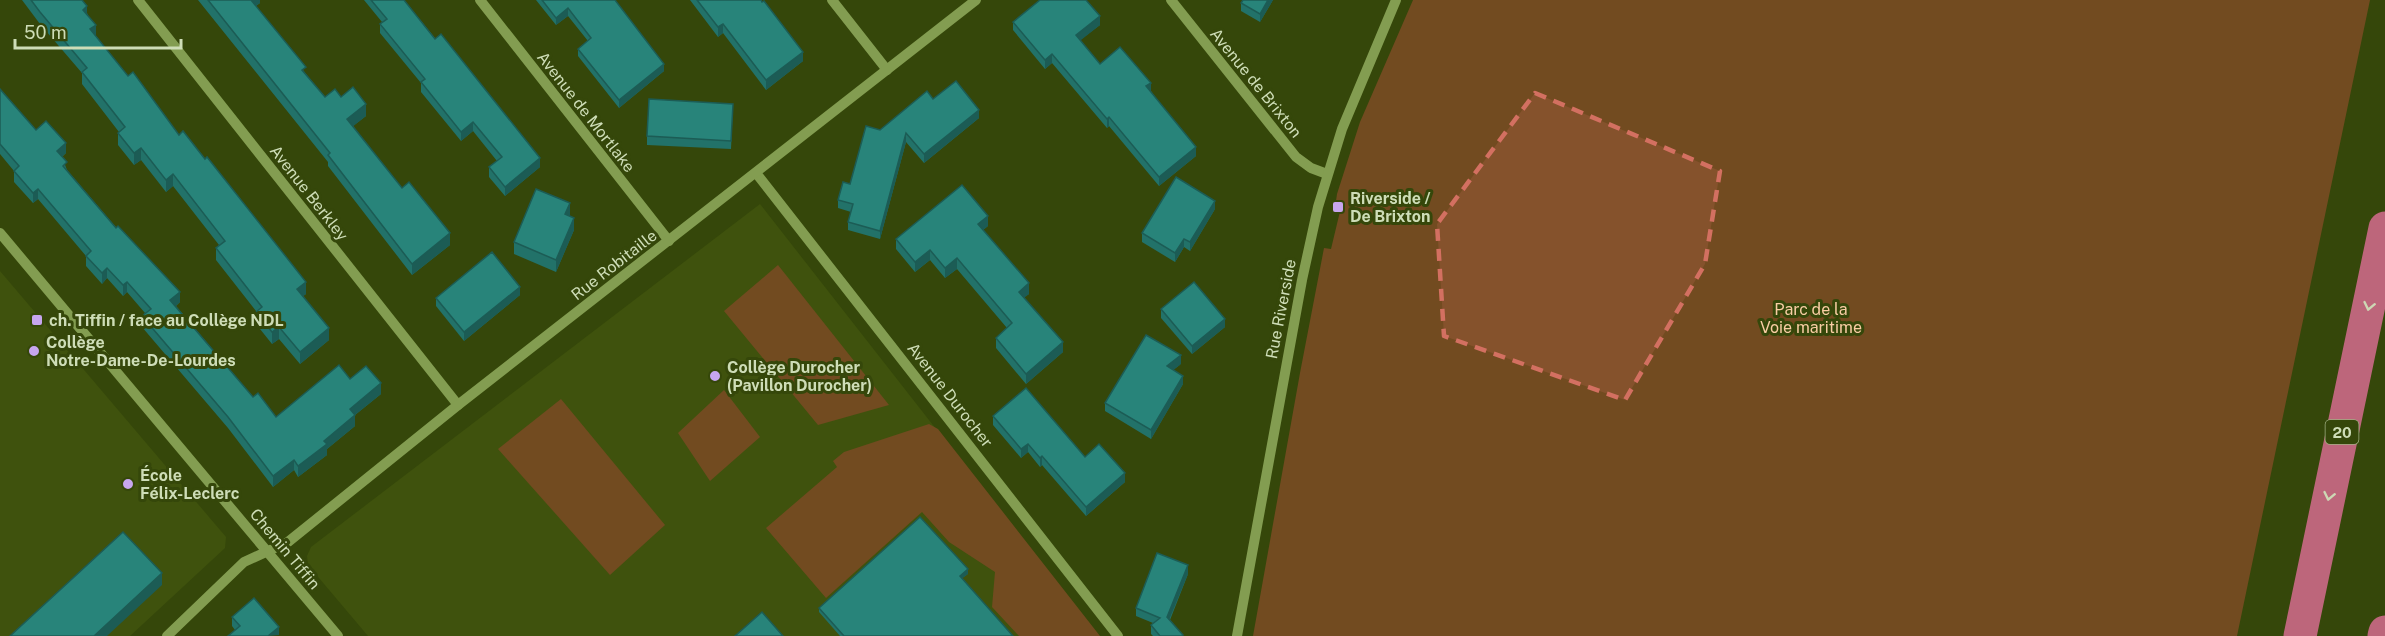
<svg xmlns="http://www.w3.org/2000/svg" width="2385" height="636" viewBox="0 0 2385 636" font-family="'Public Sans',sans-serif">
	<rect width="100%" height="100%" fill="#35470a"/>
	<g fill="#3f520d">
		<path d="M760 204 1098 636H368L308 565 307 556 311 547Z"/>
		<path d="M0 271 226 537 225 548 130 636H0Z"/>
	</g>
	<g fill="#724b20">
		<path d="M1413 0H2370L2237 636H1253L1300 373 1324 248 1331 249 1342 203 1336 201 1337 194 1360 122Z"/>
		<path d="M778 265 889 405 818 425 724 311Z"/>
		<path d="M724 390 760 437 710 481 678 433Z"/>
		<path d="M561 399 665 525 610 575 498 449Z"/>
		<path d="M929 424 938 429 1100 636H1019L992 607 995 572 949 542 922 512 826 598 766 528 837 467 833 461 844 452Z"/>
	</g>
	<g fill="none" stroke-linecap="round" stroke-linejoin="round">
		<g stroke="#839d51" stroke-width="10">
			<path d="M138 0 458 405"/>
			<path d="M480 0 669 241"/>
			<path d="M832 0 887 70"/>
			<path d="M1171 0 1296 157 1311 168 1327 174"/>
			<path d="M756 173 1118 636"/>
			<path d="M0 233 338 636"/>
			<path d="M167 636 244 562 288 542 458 405 976 0"/>
			<path d="M1237 636 1302 280 1318 207 1342 129 1396 0"/>
		</g>
		<g stroke="#bd667b" stroke-width="33">
			<path d="M2300 636 2385 228"/>
			<path d="M2384 636 2385 632"/>
		</g>
	</g>
	<g fill="#227269">
		<path d="M22 0H82L96 36 128 76 179 135 306 294 303 296 329 340 300 364 279 339 272 344 256 324V311L216 260V248L219 245 173 186 166 192 141 160 134 165 118 145V133L119 132 82 84V73L40 24Z"/>
		<path d="M198 0H260V3L256 6 306 74 325 97H341L366 116 353 126 402 188 450 245 412 275 328 166V162Z"/>
		<path d="M364 0H404L540 167 505 196 489 177V167L497 161 473 131 461 141 421 92V83L380 33V24L382 22Z"/>
		<path d="M536 0H615L664 71 619 108 578 56V49L588 41 568 16 556 25Z"/>
		<path d="M690 0H761L803 61 766 90 723 33 718 37Z"/>
		<path d="M1243 0H1273L1260 22 1241 11V3Z"/>
		<path d="M1013 22 1100 25 1080 40 1100 64 1151 91 1196 156 1159 186 1109 126 1107 128 1052 63 1045 69 1013 30Z"/>
		<path d="M0 89 36 130 66 153 62 157 67 170 180 302 176 306 253 397 276 417 350 379 381 394 355 415V426L327 449V455L298 477 294 470 273 487 228 428 142 327V316L145 313 127 292 123 296 107 278 102 284 86 266V256L38 199 33 203 14 182V171L0 154Z"/>
		<path d="M933 99 979 118 924 163 906 142 880 239 848 230V222L851 212 838 208V200L850 184 880 130Z"/>
		<path d="M733 104 731 149 647 145V136Z"/>
		<path d="M1215 209 1190 251 1184 247 1175 262 1142 242V233Z"/>
		<path d="M570 215 569 216 574 230 556 272 514 254V242Z"/>
		<path d="M988 226 983 230 1029 294 1024 297 1063 352 1026 384 996 348V338L1007 328 957 269 945 278 930 260 915 272 896 249V239Z"/>
		<path d="M520 295 464 341 436 306V298Z"/>
		<path d="M1161 309 1225 327 1192 354 1161 318Z"/>
		<path d="M1181 364 1173 370 1183 384 1151 439 1105 411V403Z"/>
		<path d="M993 416 1085 457 1125 482 1086 516 1042 465 1040 467 1028 452 1021 458 993 425Z"/>
		<path d="M968 574 962 578 1013 636H840L819 612V608Z"/>
		<path d="M1188 574 1170 620 1183 636H1153L1151 634V625L1153 623 1136 616V608Z"/>
		<path d="M232 617 279 635 235 630 232 626Z"/>
	</g>
	<g fill="#1c5c55">
		<path d="M250 0H260V3L250 10Z"/>
		<path d="M1268 0H1273L1260 22V14Z"/>
		<path d="M87 6V18L83 10Z"/>
		<path d="M568 8V16L556 25V18Z"/>
		<path d="M1100 16V25L1076 44V35Z"/>
		<path d="M723 24V33L718 37V27Z"/>
		<path d="M96 25V36L90 29Z"/>
		<path d="M803 52V61L766 90V80Z"/>
		<path d="M1052 54V63L1045 69V60Z"/>
		<path d="M664 64V71L619 108V100Z"/>
		<path d="M1151 83V91L1146 95V86Z"/>
		<path d="M366 104V116L347 131V119Z"/>
		<path d="M979 110V118L924 163V154Z"/>
		<path d="M1109 117V126L1107 128V119Z"/>
		<path d="M473 122V131L461 141V132Z"/>
		<path d="M906 133V142L880 239V231Z"/>
		<path d="M66 143V153L57 161V151Z"/>
		<path d="M1196 147V156L1159 186V177Z"/>
		<path d="M141 148V160L134 165V153Z"/>
		<path d="M540 158V167L505 196V187Z"/>
		<path d="M173 174V186L166 192V180Z"/>
		<path d="M38 189V199L33 203V193Z"/>
		<path d="M1215 201V209L1190 251V242Z"/>
		<path d="M570 203V215L565 227V214Z"/>
		<path d="M988 216V226L978 234V224Z"/>
		<path d="M574 218V230L556 272V260Z"/>
		<path d="M450 233V245L412 275V264Z"/>
		<path d="M1184 239V247L1175 262V253Z"/>
		<path d="M930 250V260L915 272V262Z"/>
		<path d="M957 258V269L945 278V268Z"/>
		<path d="M107 268V278L102 284V273Z"/>
		<path d="M127 282V292L123 296V285Z"/>
		<path d="M306 282V294L297 301V289Z"/>
		<path d="M1029 283V294L1019 302V292Z"/>
		<path d="M520 287V295L464 341V332Z"/>
		<path d="M180 292V302L170 311V300Z"/>
		<path d="M1225 319V327L1192 354V346Z"/>
		<path d="M279 327V339L272 344V332Z"/>
		<path d="M329 328V340L300 364V352Z"/>
		<path d="M1063 342V352L1026 384V374Z"/>
		<path d="M1181 355V364L1167 375V366Z"/>
		<path d="M1183 376V384L1151 439V430Z"/>
		<path d="M381 383V394L350 419V409Z"/>
		<path d="M355 415V426L327 449V455L298 477V466L324 441Z"/>
		<path d="M1028 444V452L1021 458V449Z"/>
		<path d="M1042 456V465L1040 467V458Z"/>
		<path d="M294 460V470L273 487V476Z"/>
		<path d="M1125 473V482L1086 516V507Z"/>
		<path d="M1188 565V574L1167 625V617Z"/>
		<path d="M968 569V574L960 580V576Z"/>
		<path d="M162 573V585L107 636H94Z"/>
		<path d="M279 627V635L268 636Z"/>
	</g>
	<g fill="#28847a" stroke="#1c5c55" stroke-width="1.5">
		<path d="M31 0H82L87 6 83 10 96 25 90 29 128 76 133 72 179 135 183 131 205 159 207 157 306 282 297 289 329 328 300 352 279 327 272 332 256 312 262 307 216 248 225 241 173 174 166 180 141 148 134 153 118 133 125 127 82 72 87 68 40 12Z"/>
		<path d="M208 0H251L306 67 302 70 325 97 335 89 341 97 353 87 366 104 347 119 402 188 409 182 450 233 412 264 328 155 330 153Z"/>
		<path d="M371 0H404L435 39 441 34 540 158 505 187 489 167 502 157 473 122 461 132 421 82 425 79 380 24 387 19Z"/>
		<path d="M542 0H615L664 64 619 100 578 49 591 38 568 8 556 18Z"/>
		<path d="M697 0H761L762 2 764 1 803 52 766 80 723 24 718 27Z"/>
		<path d="M1040 0H1086L1100 16 1076 35 1100 64 1120 47 1151 83 1146 86 1196 147 1159 177 1109 117 1107 119 1052 54 1045 60 1013 22Z"/>
		<path d="M1243 0H1268L1260 14 1241 3Z"/>
		<path d="M956 81 979 110 924 154 906 133 880 231 848 222 853 204 838 200 843 182 850 184 866 126 880 130 927 91 933 99Z"/>
		<path d="M0 89 36 130 46 121 66 143 57 151 67 162 63 166 116 228 118 226 180 292 170 300 253 397 258 393 276 417 339 365 350 379 366 366 381 383 350 409 355 415 324 441 327 444 298 466 294 460 273 476 228 417 142 316 151 309 127 282 123 285 107 268 102 273 86 256 91 251 38 189 33 193 14 171 19 166 0 144Z"/>
		<path d="M649 99 733 104 731 141 647 136Z"/>
		<path d="M1176 177 1215 201 1190 242 1184 239 1175 253 1142 233Z"/>
		<path d="M962 185 988 216 978 224 1029 283 1019 292 1063 342 1026 374 996 338 1012 323 957 258 945 268 930 250 915 262 896 239Z"/>
		<path d="M536 189 570 203 565 214 574 218 556 260 514 242Z"/>
		<path d="M492 252 520 287 464 332 436 298Z"/>
		<path d="M1194 282 1225 319 1192 346 1161 309Z"/>
		<path d="M1146 335 1181 355 1167 366 1183 376 1151 430 1105 403Z"/>
		<path d="M1026 388 1085 457 1099 444 1125 473 1086 507 1042 456 1040 458 1028 444 1021 449 993 416Z"/>
		<path d="M920 517 968 569 960 576 1013 636H844L819 608Z"/>
		<path d="M123 532 162 573 94 636H10Z"/>
		<path d="M1157 553 1188 565 1167 617 1183 635 1182 636H1160L1151 625 1160 618 1136 608Z"/>
		<path d="M254 598 279 627 268 636H228L240 626 232 617Z"/>
		<path d="M762 612 783 636H735Z"/>
	</g>
	<defs><path id="oneway-chevron" d="M-2-3.5L2.5 0L-2 3.5" fill="none" stroke-width="1.6" stroke-linecap="round" stroke-linejoin="round" transform="scale(1.5)"/></defs>
	<g stroke="#cdd7b4">
		<use href="#oneway-chevron" transform="translate(2369 306) rotate(102)"/>
		<use href="#oneway-chevron" transform="translate(2329 496) rotate(102)"/>
	</g>
	<path fill="#d37061" fill-opacity="0.2" stroke="#d37061" stroke-width="4.5" stroke-dasharray="12 8" stroke-linejoin="round" d="M1535 93 1720 171 1705 264 1625 400 1444 336 1437 224Z"/>
	<g fill="#c7a6ef" stroke="#35470a" stroke-width="2">
		<rect x="1332" y="201" width="12" height="12" rx="3"/>
		<rect x="31" y="314" width="12" height="12" rx="3"/>
		<circle cx="34" cy="351" r="6"/>
		<circle cx="715" cy="376" r="6"/>
		<circle cx="128" cy="484" r="6"/>
	</g>
	<g text-anchor="middle" dominant-baseline="central" stroke-width="6" stroke-linejoin="round" paint-order="stroke">
		<rect fill="#35470a" stroke="#a0b083" stroke-width="1.5" x="2325.5" y="420" width="33" height="24" rx="4.5"/>
		<g font-size="15" font-weight="bold" fill="#ceddb7">
			<text x="2342" y="432">20</text>
		</g>
		<g font-size="16" fill="#ceddb7" stroke="#35470a">
			<text transform="translate(1256 83) rotate(51)">Avenue de Brixton</text>
			<text transform="translate(586 112) rotate(52)">Avenue de Mortlake</text>
			<text transform="translate(309 193) rotate(52)">Avenue Berkley</text>
			<text transform="translate(614 265) rotate(-38)">Rue Robitaille</text>
			<text transform="translate(1281 309) rotate(-79)">Rue Riverside</text>
			<text transform="translate(950 395) rotate(52)">Avenue Durocher</text>
			<text transform="translate(285 549) rotate(50)">Chemin Tiffin</text>
		</g>
		<g font-size="16" font-weight="bold" fill="#ceddb7" stroke="#35470a" text-anchor="start">
			<text x="1350" y="198">Riverside /<tspan x="1350" dy="18">De Brixton</tspan></text>
			<text x="49" y="320">ch. Tiffin / face au Collège NDL</text>
			<text x="46" y="342">Collège<tspan x="46" dy="18">Notre-Dame-De-Lourdes</tspan></text>
			<text x="727" y="367">Collège Durocher<tspan x="727" dy="18">(Pavillon Durocher)</tspan></text>
			<text x="140" y="475">École<tspan x="140" dy="18">Félix-Leclerc</tspan></text>
		</g>
		<g font-size="16" fill="#f9cda4" stroke="#35470a">
			<text x="1811" y="309">Parc de la<tspan x="1811" dy="18">Voie maritime</tspan></text>
		</g>
	</g>
	<path d="M15 39v9h166v-9" fill="none" stroke="#ceddb7" stroke-width="3"/>
	<text x="24" y="39" font-size="18" fill="#ceddb7" stroke="#35470a" stroke-width="4.5" paint-order="stroke">50 m</text>
</svg>
